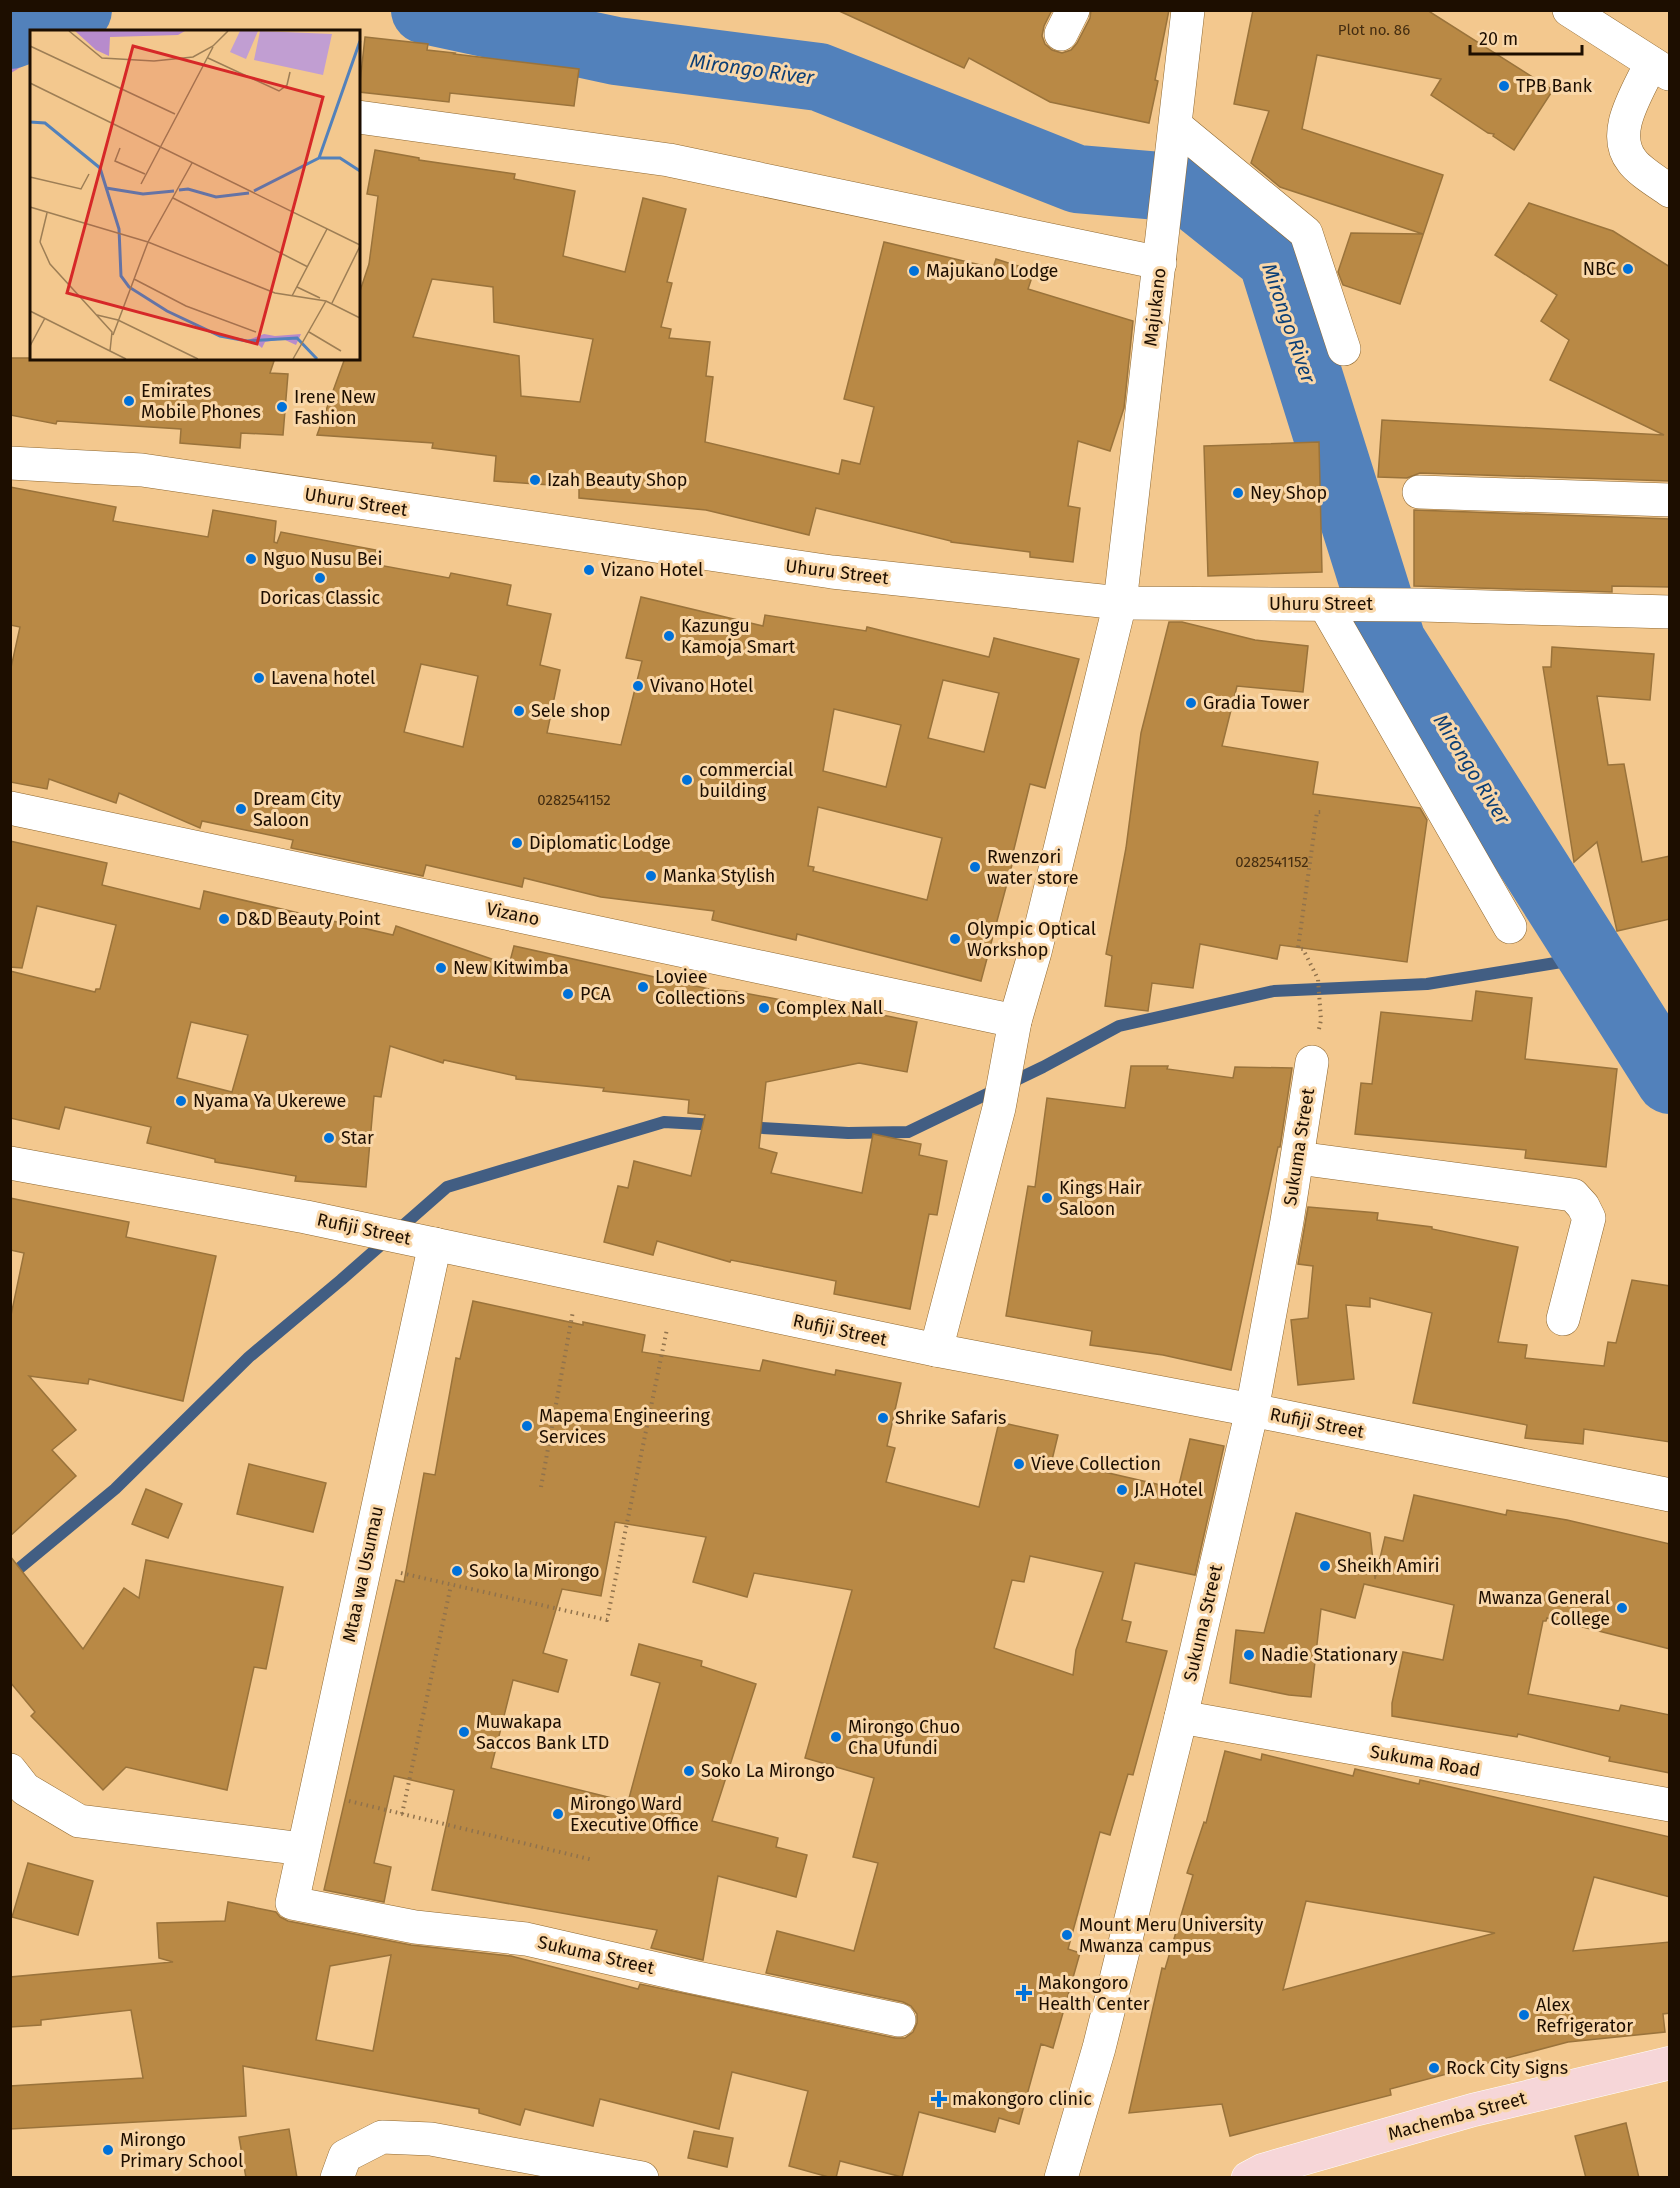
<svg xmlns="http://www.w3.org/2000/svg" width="1680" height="2188" viewBox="0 0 1680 2188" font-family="'Fira Sans',sans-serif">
	<rect width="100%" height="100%" fill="#f3c88e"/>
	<path fill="#b78bcc" d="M11 11 21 16 37 11H112L102 31 32 32 31 61 11 73Z"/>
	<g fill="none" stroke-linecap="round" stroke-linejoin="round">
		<g stroke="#425e83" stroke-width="12">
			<path d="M747 1127 848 1133 908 1132 1043 1067 1119 1026 1274 991 1427 984 1592 957"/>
			<path d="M10 1576 115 1489 249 1357 341 1280 447 1187 664 1122 718 1125"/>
		</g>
		<g stroke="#5281bb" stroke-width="68">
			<path d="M425 10 616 51 819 77 1077 179 1183 188 1272 259 1392 642 1670 1080"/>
			<path d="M10 35 78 10"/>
		</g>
	</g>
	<g fill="#b98945" stroke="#9a733b" stroke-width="1.5" fill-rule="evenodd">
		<path d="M837 10H1052L1044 26 1042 36 1045 44 1052 50 1062 53 1071 50 1077 43 1090 18 1091 10H1169L1155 80 1158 81 1149 123 1050 102 969 58 964 68Z"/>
		<path d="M1253 10H1427L1553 90 1514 150 1493 136 1494 134 1488 133 1431 95 1441 79 1317 55 1302 129 1443 175 1400 304 1343 285 1338 272 1351 233 1423 234 1280 187 1251 163 1269 111 1234 104Z"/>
		<path d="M365 37 428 44 427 50 455 53 454 54 579 69 574 106 450 93 449 102 359 92Z"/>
		<path d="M375 150 419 158V160L515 174 514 179 575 191 563 256 625 272 643 198 686 209 667 282 672 283 661 327 671 329 669 338 710 342 706 376 713 377 705 442 839 474 842 460 860 464 874 407 844 399 884 242 993 268 996 259 1034 271 1028 289 1133 321 1124 408 1110 451 1078 441 1068 506 1080 508 1073 562 1030 557V552L951 542V541L816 508 809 535 706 510 579 498V487L494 481 496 456 432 448 433 443 317 435 345 358H358V297L369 264 378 196 367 194ZM432 279 493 287 494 322 593 339 580 402 521 396 519 356 413 337Z"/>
		<path d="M1529 203 1613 231 1670 267V481L1420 473 1407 478 1378 477 1382 420 1664 435 1550 380 1569 340 1541 321 1557 295 1495 255Z"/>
		<path d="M10 358H275L270 373 288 374 283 435 241 433 240 448 180 443 181 429 57 421 56 424 10 415Z"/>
		<path d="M1319 442 1322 572 1208 576 1204 446Z"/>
		<path d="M10 487 116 507 113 521 208 537 213 510 276 521 274 542 277 543 281 532 376 550 373 564 449 578 451 573 511 585 507 605 551 614 540 665 560 670 547 733 621 745 642 661 626 658 641 597 763 626 765 615 866 631 867 627 989 657 994 638 1079 659 1045 788 1030 784 1011 861H1013L981 981 797 934 796 940 712 920 714 911 601 897 524 878 522 887 426 865 423 876 291 848 293 840 202 821 200 828 119 793 116 803 49 779 47 789 10 782V672L20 627 10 625ZM421 664 478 676 463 747 404 732ZM943 680 999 693 984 752 928 738ZM834 709 901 725 886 787 823 771ZM818 807 942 838 927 900 813 871 814 867 808 866Z"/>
		<path d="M1414 510 1670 519V587L1612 586V592L1414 586Z"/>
		<path d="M1169 622H1182L1255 640 1308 646 1303 692 1237 686 1222 746 1318 762 1313 794 1420 808 1427 820 1407 962 1280 945 1277 959 1200 944 1193 988 1152 983 1148 1011 1105 1006 1112 956 1106 954 1126 848 1141 733Z"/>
		<path d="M1552 647 1654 654 1650 700 1597 696 1608 765 1624 764 1642 862 1670 856V919L1617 931 1597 842 1574 862 1543 667H1551Z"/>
		<path d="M10 841 107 863 102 885 200 909 204 891 393 935 396 926 509 965 514 946 709 989 739 992 866 1016 867 1012 917 1022 907 1072 859 1063 766 1082 759 1148 777 1153 771 1173 862 1193 873 1134 921 1144 919 1155 947 1161 937 1215 929 1214 910 1309 834 1294 836 1281 731 1260 730 1262 657 1241 653 1255 604 1242 618 1186 628 1188 634 1161 691 1176 705 1115 688 1113 689 1100 603 1091 604 1088 516 1079V1076L444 1060 443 1063 390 1046 381 1097 374 1096 366 1187 295 1181 296 1176 215 1162V1159L147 1143 151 1127 65 1107 59 1129 10 1118V971L95 992 96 989H100L116 925 37 906 22 968 10 967ZM191 1022 248 1035 232 1092 177 1078Z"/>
		<path d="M1476 991 1532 998 1525 1059 1617 1069 1606 1167 1525 1158 1526 1150 1355 1134 1361 1083 1372 1084 1381 1012 1472 1021Z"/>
		<path d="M1131 1066H1168L1167 1069 1233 1078 1235 1067 1292 1068 1280 1147H1278L1231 1370 1163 1355 1090 1345 1092 1331 1006 1316 1028 1186 1035 1187 1047 1098 1125 1108Z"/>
		<path d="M10 1198 129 1222 126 1237 216 1256 183 1401 89 1379 88 1384 29 1376 76 1430 52 1450 76 1476 10 1536V1320L24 1253 10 1250Z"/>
		<path d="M1308 1207 1378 1213 1377 1220 1432 1227V1229L1518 1247 1498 1342 1527 1345 1525 1358 1604 1366 1608 1342 1616 1343 1632 1280 1670 1286V1442L1584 1429 1583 1444 1525 1438 1527 1425 1413 1403 1432 1313 1370 1298V1307L1346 1305 1354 1379 1298 1385 1291 1320 1308 1318 1313 1266 1298 1264Z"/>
		<path d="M473 1301 583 1325V1322L645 1335 642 1352 760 1371 763 1360 835 1375 836 1370 901 1383 887 1446 895 1448 886 1482 979 1507 999 1422 1058 1435 1052 1460 1178 1489 1190 1439 1224 1446 1195 1575 1135 1563 1122 1620 1131 1622 1126 1642 1167 1651 1133 1775 1128 1774 1110 1835 1100 1832 1068 1949 1080 1953 1053 2048 1041 2044 1019 2124 999 2118 995 2132 919 2112 902 2177 840 2161 836 2178H832L789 2166 808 2091 732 2072 719 2129 600 2099 593 2126 525 2109 520 2125 479 2113V2109L243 2066 246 2116 10 2129V2086L143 2078 131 2010 41 2020V2025L10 2027V1977L173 1962 159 1958 157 1923 225 1921 228 1902 276 1912 280 1917 288 1921 411 1945 511 1956 638 1989 640 1984 895 2038H905L913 2032 917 2023V2014L911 2006 903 2002 766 1973 777 1931 854 1951 878 1863 853 1857 874 1778 805 1758 852 1590 754 1573 747 1597 693 1582 706 1537 615 1522 601 1596 562 1589 543 1653 567 1660 558 1692 513 1680 491 1768 628 1802 660 1683 631 1675 639 1644 702 1661 701 1666 756 1684 712 1821 778 1838 776 1847 807 1855 796 1897 718 1876 703 1960 651 1948 657 1930 432 1890 454 1790 394 1776 374 1863 391 1867 384 1902 324 1890 396 1580 404 1582 424 1473 435 1475 456 1358 460 1359ZM1030 1556 1103 1572 1076 1650 1073 1675 994 1648 1012 1580 1024 1582ZM391 1955 373 2051 316 2040 330 1966Z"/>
		<path d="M249 1464 326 1483 313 1532 237 1514Z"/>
		<path d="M146 1489 182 1504 168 1538 132 1524Z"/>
		<path d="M1414 1495 1506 1515 1507 1510 1567 1520 1670 1544V1649L1547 1618 1546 1621H1543L1528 1694 1619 1711 1621 1705 1670 1715V1773L1609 1761 1610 1757 1518 1734 1517 1737 1392 1716V1703L1403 1652 1443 1660 1454 1605 1364 1584 1355 1618 1321 1609 1311 1697 1289 1695 1230 1683 1236 1630 1264 1633 1296 1513 1370 1533 1375 1579 1385 1537 1403 1541Z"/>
		<path d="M10 1556 83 1649 124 1588 139 1598 146 1560 283 1587 266 1669 254 1667 227 1790 126 1767 103 1790 31 1716 35 1712 10 1682Z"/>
		<path d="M1225 1751 1261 1760 1262 1754 1353 1776 1355 1769 1419 1784 1420 1780 1670 1837V1897L1594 1877 1573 1951 1670 1942V2013L1663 2014 1665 2032 1568 2042 1390 2089 1391 2095 1230 2136 1222 2104 1129 2113 1162 1968 1165 1969 1193 1875 1187 1873 1204 1822 1206 1823ZM1306 1901 1495 1933 1283 1990Z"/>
		<path d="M28 1863 93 1881 78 1935 12 1917Z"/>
		<path d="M1626 2123 1639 2178H1586L1575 2136Z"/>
		<path d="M289 2129 297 2178H246L239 2137Z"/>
		<path d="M694 2131 733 2138 727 2167 688 2158Z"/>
	</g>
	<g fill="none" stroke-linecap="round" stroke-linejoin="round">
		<defs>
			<g id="minor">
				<path d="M1569 10 1669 74"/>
				<path d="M1061 34 1073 10"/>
				<path d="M1651 63C1639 91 1609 132 1632 161 1639 171 1659 183 1670 191"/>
				<path d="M358 117 669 160 1160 263"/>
				<path d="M1176 126 1306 233 1344 349"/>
				<path d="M10 463 142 470 832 572 1120 603 1421 605 1670 612"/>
				<path d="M1419 492 1670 500"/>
				<path d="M1325 605 1510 927"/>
				<path d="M10 808 1015 1021"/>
				<path d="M1298 1158 1573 1195 1583 1206 1589 1218 1563 1319"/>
				<path d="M10 1163 306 1217 936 1350 1252 1410 1670 1495"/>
				<path d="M435 1244 292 1903 415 1927 526 1939 688 1976 899 2020"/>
				<path d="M936 1350 999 1108 1015 1021 1035 952 1120 603 1188 10"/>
				<path d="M1181 1717 1670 1805"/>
				<path d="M10 1770 25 1789 79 1821 303 1849"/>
				<path d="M337 2178 345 2156 382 2137 431 2139 642 2178"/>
				<path d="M1061 2178 1099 2048 1181 1717 1252 1410 1287 1221 1312 1062"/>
			</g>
			<path id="major" d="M1248 2178 1263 2170 1473 2110 1670 2063"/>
		</defs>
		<use href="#minor" stroke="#8e672f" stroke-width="34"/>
		<use href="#major" stroke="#fff" stroke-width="34"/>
		<g stroke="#90724c" stroke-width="4" stroke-dasharray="1.5 4.5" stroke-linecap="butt">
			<path d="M1319 1029 1321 1020 1318 979 1303 949 1298 948 1317 812H1322"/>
			<path d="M541 1487 573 1311"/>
			<path d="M401 1573 607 1620 667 1329"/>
			<path d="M349 1801 593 1860"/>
			<path d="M402 1814 451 1585"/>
		</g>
		<use href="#minor" stroke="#fff" stroke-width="33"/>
		<use href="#major" stroke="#f6d6d8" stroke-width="33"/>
	</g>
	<g fill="#0071d9" stroke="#f9d7a9" stroke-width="2">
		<circle cx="1504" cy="86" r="6"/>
		<circle cx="1628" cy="269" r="6"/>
		<circle cx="914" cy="271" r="6"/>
		<circle cx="129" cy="401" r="6"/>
		<circle cx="282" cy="407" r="6"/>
		<circle cx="535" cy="480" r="6"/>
		<circle cx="1238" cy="493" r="6"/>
		<circle cx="251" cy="559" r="6"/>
		<circle cx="589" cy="570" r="6"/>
		<circle cx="320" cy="578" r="6"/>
		<circle cx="669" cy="636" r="6"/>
		<circle cx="259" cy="678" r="6"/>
		<circle cx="638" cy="686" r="6"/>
		<circle cx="1191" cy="703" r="6"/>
		<circle cx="519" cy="711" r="6"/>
		<circle cx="687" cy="780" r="6"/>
		<circle cx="241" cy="809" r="6"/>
		<circle cx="517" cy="843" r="6"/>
		<circle cx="975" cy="867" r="6"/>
		<circle cx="651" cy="876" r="6"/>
		<circle cx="224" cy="919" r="6"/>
		<circle cx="955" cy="939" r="6"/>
		<circle cx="441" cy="968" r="6"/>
		<circle cx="643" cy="987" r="6"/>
		<circle cx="568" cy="994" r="6"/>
		<circle cx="764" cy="1008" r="6"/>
		<circle cx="181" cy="1101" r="6"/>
		<circle cx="329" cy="1138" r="6"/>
		<circle cx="1047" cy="1198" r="6"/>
		<circle cx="883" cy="1418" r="6"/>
		<circle cx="527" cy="1426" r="6"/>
		<circle cx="1019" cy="1464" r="6"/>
		<circle cx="1122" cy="1490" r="6"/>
		<circle cx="1325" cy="1566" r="6"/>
		<circle cx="457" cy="1571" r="6"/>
		<circle cx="1622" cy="1608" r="6"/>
		<circle cx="1249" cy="1655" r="6"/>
		<circle cx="464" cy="1732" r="6"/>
		<circle cx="836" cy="1737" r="6"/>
		<circle cx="689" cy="1771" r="6"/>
		<circle cx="558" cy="1814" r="6"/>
		<circle cx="1067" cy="1935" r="6"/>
		<path d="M1021 1984h6v6h6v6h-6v6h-6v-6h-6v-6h6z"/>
		<circle cx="1524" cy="2015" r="6"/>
		<circle cx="1434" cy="2068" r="6"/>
		<path d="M936 2090h6v6h6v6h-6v6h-6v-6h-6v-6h6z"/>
		<circle cx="108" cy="2150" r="6"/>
	</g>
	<g text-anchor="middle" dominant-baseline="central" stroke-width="6" stroke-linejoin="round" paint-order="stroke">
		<g font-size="15" fill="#442d11">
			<text x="1374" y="30">Plot no. 86</text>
			<text x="574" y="800">0282541152</text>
			<text x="1272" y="862">0282541152</text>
		</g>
		<g font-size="18" fill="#1d0e00" stroke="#f9d7a9" text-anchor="start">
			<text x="1516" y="86">TPB Bank</text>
			<text x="1616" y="269" text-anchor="end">NBC</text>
			<text x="926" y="271">Majukano Lodge</text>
			<text x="141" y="391">Emirates<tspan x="141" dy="21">Mobile Phones</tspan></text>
			<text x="294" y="397">Irene New<tspan x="294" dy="21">Fashion</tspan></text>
			<text x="547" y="480">Izah Beauty Shop</text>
			<text x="1250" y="493">Ney Shop</text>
			<text x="263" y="559">Nguo Nusu Bei</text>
			<text x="601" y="570">Vizano Hotel</text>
			<text x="320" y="598" text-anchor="middle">Doricas Classic</text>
			<text x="681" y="626">Kazungu<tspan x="681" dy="21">Kamoja Smart</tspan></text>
			<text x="271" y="678">Lavena hotel</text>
			<text x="650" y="686">Vivano Hotel</text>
			<text x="1203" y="703">Gradia Tower</text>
			<text x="531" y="711">Sele shop</text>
			<text x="699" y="770">commercial<tspan x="699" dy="21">building</tspan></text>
			<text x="253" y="799">Dream City<tspan x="253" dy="21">Saloon</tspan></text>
			<text x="529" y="843">Diplomatic Lodge</text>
			<text x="987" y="857">Rwenzori<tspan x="987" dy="21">water store</tspan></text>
			<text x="663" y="876">Manka Stylish</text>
			<text x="236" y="919">D&amp;D Beauty Point</text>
			<text x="967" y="929">Olympic Optical<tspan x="967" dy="21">Workshop</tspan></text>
			<text x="453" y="968">New Kitwimba</text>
			<text x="655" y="977">Loviee<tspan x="655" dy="21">Collections</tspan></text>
			<text x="580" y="994">PCA</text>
			<text x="776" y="1008">Complex Nall</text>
			<text x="193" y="1101">Nyama Ya Ukerewe</text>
			<text x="341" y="1138">Star</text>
			<text x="1059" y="1188">Kings Hair<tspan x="1059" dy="21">Saloon</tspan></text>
			<text x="539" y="1416">Mapema Engineering<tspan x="539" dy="21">Services</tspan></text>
			<text x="895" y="1418">Shrike Safaris</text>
			<text x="1031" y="1464">Vieve Collection</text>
			<text x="1134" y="1490">J.A Hotel</text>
			<text x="1337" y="1566">Sheikh Amiri</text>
			<text x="469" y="1571">Soko la Mirongo</text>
			<text x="1610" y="1598" text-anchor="end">Mwanza General<tspan x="1610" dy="21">College</tspan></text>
			<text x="1261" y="1655">Nadie Stationary</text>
			<text x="476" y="1722">Muwakapa<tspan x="476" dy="21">Saccos Bank LTD</tspan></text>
			<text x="848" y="1727">Mirongo Chuo<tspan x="848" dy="21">Cha Ufundi</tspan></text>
			<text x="701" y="1771">Soko La Mirongo</text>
			<text x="570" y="1804">Mirongo Ward<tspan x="570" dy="21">Executive Office</tspan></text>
			<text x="1079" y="1925">Mount Meru University<tspan x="1079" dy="21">Mwanza campus</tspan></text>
			<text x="1038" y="1983">Makongoro<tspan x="1038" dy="21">Health Center</tspan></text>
			<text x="1536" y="2005">Alex<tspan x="1536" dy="21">Refrigerator</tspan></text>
			<text x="1446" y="2068">Rock City Signs</text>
			<text x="952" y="2099">makongoro clinic</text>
			<text x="120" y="2140">Mirongo<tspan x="120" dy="21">Primary School</tspan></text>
		</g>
		<g font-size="18" fill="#1d0e00" stroke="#f9d7a9">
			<text transform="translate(1155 307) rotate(-83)">Majukano</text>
			<text transform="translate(356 502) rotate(9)">Uhuru Street</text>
			<text transform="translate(837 572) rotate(7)">Uhuru Street</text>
			<text x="1321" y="604">Uhuru Street</text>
			<text transform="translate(513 914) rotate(12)">Vizano</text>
			<text transform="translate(1299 1147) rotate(-81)">Sukuma Street</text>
			<text transform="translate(364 1229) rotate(12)">Rufiji Street</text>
			<text transform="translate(840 1330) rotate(12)">Rufiji Street</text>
			<text transform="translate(1317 1423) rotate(11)">Rufiji Street</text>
			<text transform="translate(363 1574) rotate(-78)">Mtaa wa Usumau</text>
			<text transform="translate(1203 1623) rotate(-77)">Sukuma Street</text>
			<text transform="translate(1425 1761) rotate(10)">Sukuma Road</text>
			<text transform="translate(596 1955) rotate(13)">Sukuma Street</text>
			<text transform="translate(1457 2116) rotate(-15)">Machemba Street</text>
		</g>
		<g font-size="20" font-style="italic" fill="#0c3f76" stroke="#f9d7a9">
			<text transform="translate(752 69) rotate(8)">Mirongo River</text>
			<text transform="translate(1289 323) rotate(71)">Mirongo River</text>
			<text transform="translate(1472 769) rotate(58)">Mirongo River</text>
		</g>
	</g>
	<g transform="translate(30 30)">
		<rect width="330" height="330" fill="#f3c88e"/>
		<path d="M210 1H228L216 29 200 22ZM230 1 302 4 293 45 224 30Z" fill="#c19ed2"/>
		<path d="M45 1H155L148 5 80 7 79 26 66 20ZM234 304 245 306 271 304 266 315 253 309 235 312 232 318 225 312H213Z" fill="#b78bcc"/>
		<path fill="none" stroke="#5281bb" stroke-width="3" d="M0 92 15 93 70 138 89 199 91 246 99 257 137 281 190 306 217 311 267 308 287 329M290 128H310L330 141M76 158 113 164 144 161M149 160 158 159 186 167 219 163M224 161 289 128 330 11"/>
		<path fill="none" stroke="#9d7e55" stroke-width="1.5" d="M39 1 72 28 124 31 163 27 183 16 198 1M0 16 145 84M178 28 249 61 257 55 260 42M0 53 330 215M90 118 85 131 115 144M0 147 51 159 59 144M111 154 183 17M143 168 278 237M0 177 118 212 245 263 296 271 330 288M10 212 20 234 82 302 80 321M10 212 17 183M104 249 156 276 226 302M267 257 290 268M262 266 297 199M302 273 330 216M0 281 96 329M67 285 88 290 168 329M279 302 311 321M83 305 118 212 162 133M0 316 15 288M263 329 296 271"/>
		<path fill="#d62828" fill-opacity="0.15" stroke="#d62828" stroke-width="3" d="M103 16 293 67 227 314 37 263Z"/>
		<rect width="330" height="330" fill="none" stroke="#1d0e00" stroke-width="3"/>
	</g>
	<rect width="1680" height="2188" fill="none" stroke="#1d0e00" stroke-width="24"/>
	<path d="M1470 45v9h112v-9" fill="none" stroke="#1d0e00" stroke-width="3"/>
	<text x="1479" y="45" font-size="18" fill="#1d0e00" stroke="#f9d7a9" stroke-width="4.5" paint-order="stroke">20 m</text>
</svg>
